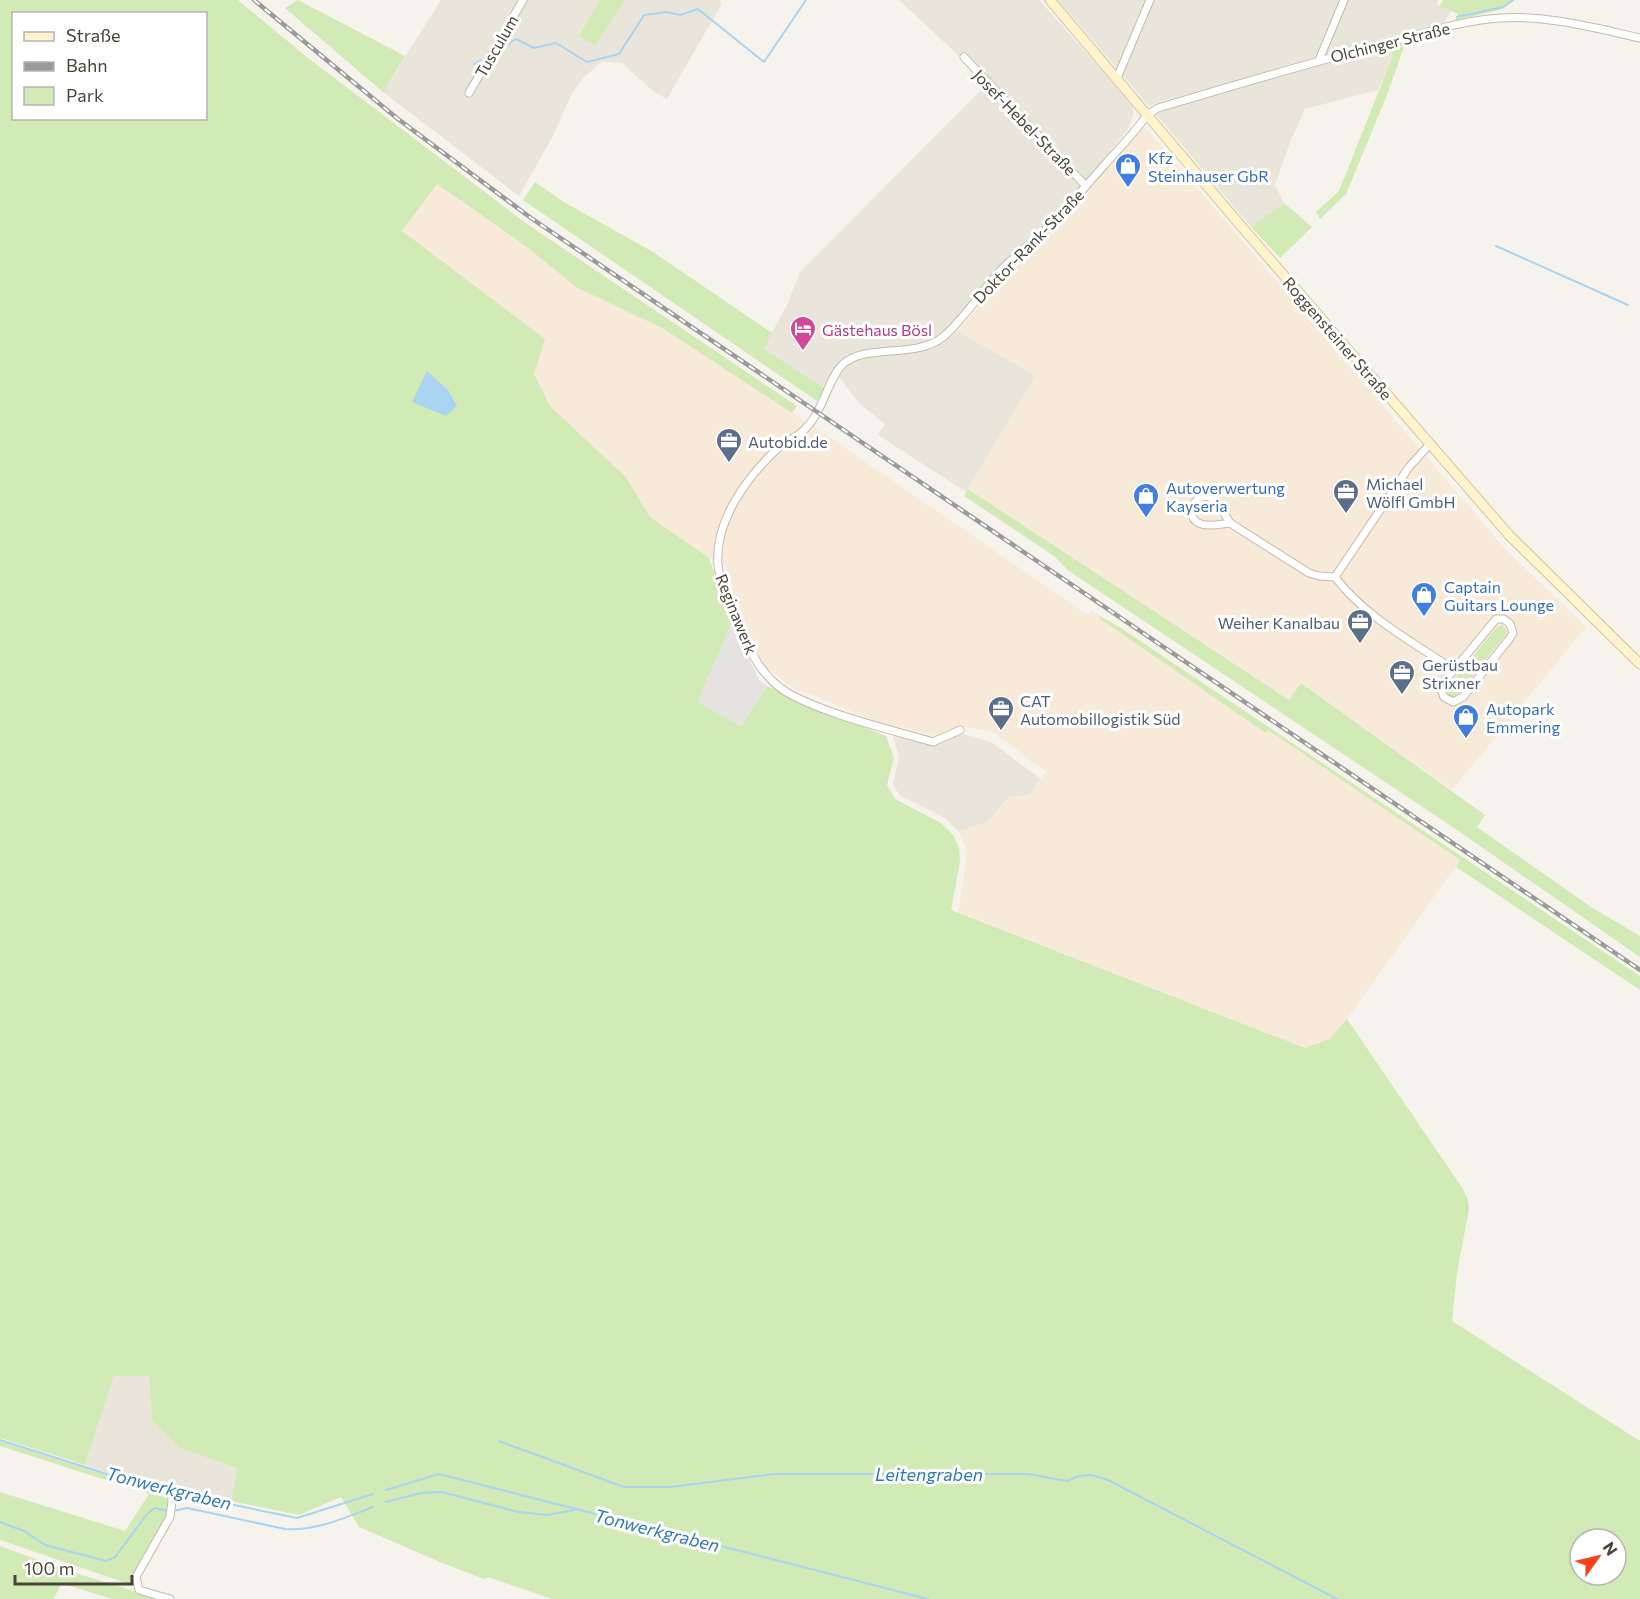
<svg xmlns="http://www.w3.org/2000/svg" width="1640" height="1599" viewBox="0 0 1640 1599" font-family="Commissioner,sans-serif">
	<rect width="100%" height="100%" fill="#f6f3ec"/>
	<g fill="#eae5da">
		<path d="M441 0H600L579 34 595 46 625 0H720L721 5 667 99 654 92 622 63 602 62 584 77 572 93 554 134 519 196 383 92Z"/>
		<path d="M899 0H1039L1133 105V116L1129 128 1086 181 966 56H959Z"/>
		<path d="M1058 0H1438L1437 4 1451 11 1444 23 1163 101 1149 106Z"/>
		<path d="M1395 44 1390 63 1378 90 1305 109 1291 140 1275 185 1284 203 1251 227 1156 114 1172 107 1259 80Z"/>
		<path d="M985 86 1081 187 1043 229 1003 264 953 325 931 342 852 357 826 389 763 349 787 305 800 272Z"/>
		<path d="M957 331 1036 376 966 492 878 435 885 424 859 403 839 377 844 366 854 360 935 347Z"/>
		<path d="M962 734 991 742 1041 779 1029 796H1010L987 822 959 832 945 818 899 795 893 784 899 757 893 736 934 746 940 742Z"/>
		<path d="M114 1376H149L152 1421 179 1448 237 1468 231 1501 151 1487 85 1465Z"/>
	</g>
	<g fill="#f7ead8">
		<path d="M1145 127 1507 551 1586 627 1452 790 1301 683 1289 700 968 489 1036 376 957 331Z"/>
		<path d="M437 184 527 247 576 287 664 329 816 428 1088 615 1092 610 1266 733 1268 730 1460 860 1347 1019 1329 1039 1305 1048 958 912 966 862 965 846 959 832 987 822 1010 796 1029 795 1046 772 993 732 958 726 935 736 875 721 792 687 769 670 757 652 741 612 726 566 709 558 650 517 626 477 550 406 534 374 402 231Z"/>
	</g>
	<g fill="#d2eab5" fill-rule="evenodd">
		<path d="M0 0H238L308 58 527 224 797 406 792 413 664 329 576 287 527 247 437 184 402 231 545 339 534 374 550 406 626 477 650 517 709 558 732 622 698 702 741 726 767 686 886 736 894 758 887 785 895 799 941 823 954 836 959 848 960 862 951 910 1305 1048 1329 1039 1347 1019 1463 1189 1468 1200 1469 1209 1457 1273 1452 1321 1640 1441V1599H552L488 1577 484 1579 440 1562 359 1527 341 1497 299 1515 231 1501 237 1468 179 1448 152 1421 149 1376H114L85 1465 0 1438ZM14 14H206V118H14ZM1580 1539H1616V1575H1580Z"/>
		<path d="M298 0 405 56 383 92 285 8Z"/>
		<path d="M600 0H625L595 46 579 35Z"/>
		<path d="M1443 0H1514L1502 9 1455 21 1458 14 1440 6Z"/>
		<path d="M1406 41 1387 95 1346 194 1320 219 1316 212 1339 191 1390 63 1395 44Z"/>
		<path d="M535 182 564 202 653 252 772 333 764 349 824 388 817 401 523 200Z"/>
		<path d="M1284 203 1312 227 1280 258 1251 227Z"/>
		<path d="M968 489 1289 700 1301 683 1485 815 1477 827 1591 907 1640 936V957L1457 830 1069 571 1054 556 964 496Z"/>
		<path d="M1100 616 1121 628 1640 976V990L1456 867 1460 860 1268 730 1266 733 1099 618Z"/>
		<path d="M1502 625 1506 629V634L1457 695 1454 697 1448 696 1447 692 1448 687 1497 627Z"/>
		<path d="M0 1441 151 1489 168 1492 167 1516 135 1586 0 1540V1492L125 1531 149 1494 0 1446Z"/>
		<path d="M0 1546 66 1570 159 1599H112L61 1583 54 1599H0Z"/>
	</g>
	<path fill="#e5e3e0" d="M732 622 759 680 767 686 741 726 698 702Z"/>
	<path fill="#a9d4f2" d="M427 371 448 390 457 406 446 416 412 402Z"/>
	<g fill="none" stroke-linecap="round" stroke-linejoin="round">
		<g stroke="#a9d4f2" stroke-width="2">
			<path d="M1457 17 1503 7 1513 0"/>
			<path d="M505 46 516 39 534 48 556 43 587 62 619 54 644 15 667 12 680 15 698 9 764 62 806 0"/>
			<path d="M474 64 481 60"/>
			<path d="M1496 246 1628 305"/>
			<path d="M0 1440 151 1488 297 1518 373 1494"/>
			<path d="M499 1441 624 1487H670L774 1474H1028L1067 1481 1079 1476 1091 1475 1108 1480 1337 1599"/>
			<path d="M386 1490 439 1474 928 1599"/>
			<path d="M386 1502 421 1493 442 1492 518 1512 547 1515 574 1510"/>
			<path d="M173 1511 187 1508 285 1529C316 1531 344 1518 373 1507"/>
			<path d="M0 1522 24 1531 45 1545 106 1561 115 1557 148 1513 155 1508 168 1511"/>
		</g>
		<defs>
			<g id="street">
				<path d="M964 57 1086 186"/>
				<path d="M1319 60 1344 0"/>
				<path d="M1117 78 1150 0"/>
				<path d="M469 93 523 0"/>
				<path d="M1208 496 1216 500 1230 523C1221 524 1210 527 1201 524 1184 518 1192 496 1208 496Z"/>
				<path d="M1230 523 1309 573 1319 576 1335 577 1409 467 1429 445"/>
				<path d="M1335 577C1365 617 1413 642 1454 670L1445 680 1442 692 1444 697 1453 702 1463 697 1510 638 1513 633 1510 624 1504 619H1496L1454 670"/>
				<path d="M960 730 933 742C889 729 827 715 788 693 762 678 750 651 738 624 732 610 720 580 718 566 714 521 747 477 777 449 785 442 796 438 804 430 823 413 828 378 843 364 866 343 916 359 943 337 965 318 980 293 999 272 1013 257 1031 244 1045 230 1067 208 1087 185 1107 162 1121 147 1135 132 1147 115L1158 108C1235 85 1312 62 1390 42 1426 33 1463 20 1501 18 1548 15 1595 28 1640 38"/>
				<path d="M170 1599 139 1590 136 1577 170 1517 172 1501 171 1487"/>
			</g>
			<path id="secondary" d="M1050 0 1241 226 1509 535 1640 664"/>
		</defs>
		<use href="#street" stroke="#c2bbae" stroke-width="9"/>
		<use href="#secondary" stroke="#d6c79b" stroke-width="11"/>
		<use href="#street" stroke="#fff" stroke-width="7"/>
		<use href="#secondary" stroke="#fff3cd" stroke-width="9"/>
		<defs>
			<path id="rail" d="M254 0 398 119 531 218 1640 970"/>
		</defs>
		<use href="#rail" stroke="#9a9a9a" stroke-width="4.5"/>
		<use href="#rail" stroke="#fff" stroke-width="2" stroke-dasharray="7" stroke-linecap="butt"/>
	</g>
	<defs>
		<symbol id="shop-pin" viewBox="-11 -11 22 30"><path d="M0 17L-7.5 6A9.5 9.5 0 1 1 7.5 6Z" fill="#3f7fe0" stroke="#fff"/><path d="M-5-2.5h2.3a2.7 3.5 0 0 1 5.4 0H5L5.5 6h-11ZM-1.5-2.5h3a1.5 2.3 0 0 0-3 0Z" fill="#fff"/></symbol>
		<symbol id="hotel-pin" viewBox="-11 -11 22 30"><path d="M0 17L-7.5 6A9.5 9.5 0 1 1 7.5 6Z" fill="#d1479c" stroke="#fff"/><path d="M-6-4.5h1.5V1H6V5H4.5V3h-9V5H-6ZM-4 0a1.8 1.8 0 1 1 3.6 0ZM.5 0V-2.5h3Q6-2.5 6 0Z" fill="#fff"/></symbol>
		<symbol id="office-pin" viewBox="-11 -11 22 30"><path d="M0 17L-7.5 6A9.5 9.5 0 1 1 7.5 6Z" fill="#5c6f8a" stroke="#fff"/><path d="M-6-3h4V-5.5h4V-3h4V5H-6ZM-1-4.5V-3h2v-1.5ZM-6 0V1H6V0Z" fill="#fff"/></symbol>
	</defs>
	<g fill-rule="evenodd">
		<use href="#shop-pin" x="1113" y="151" width="30" height="40"/>
		<use href="#hotel-pin" x="788" y="314" width="30" height="40"/>
		<use href="#office-pin" x="714" y="426" width="30" height="40"/>
		<use href="#office-pin" x="1331" y="477" width="30" height="40"/>
		<use href="#shop-pin" x="1131" y="481" width="30" height="40"/>
		<use href="#shop-pin" x="1409" y="580" width="30" height="40"/>
		<use href="#office-pin" x="1345" y="607" width="30" height="40"/>
		<use href="#office-pin" x="1387" y="658" width="30" height="40"/>
		<use href="#office-pin" x="986" y="694" width="30" height="40"/>
		<use href="#shop-pin" x="1451" y="702" width="30" height="40"/>
	</g>
	<g text-anchor="middle" dominant-baseline="central" stroke-width="6" stroke-linejoin="round" paint-order="stroke">
		<g font-size="16" fill="#4b4439" stroke="#fff">
			<text transform="translate(1390 42) rotate(-14)">Olchinger Straße</text>
			<text transform="translate(496 46) rotate(-60)">Tusculum</text>
			<text transform="translate(1025 122) rotate(46)">Josef-Hebel-Straße</text>
			<text transform="translate(1028 246) rotate(-46)">Doktor-Rank-Straße</text>
			<text transform="translate(1338 338) rotate(49)">Roggensteiner Straße</text>
			<text transform="translate(737 614) rotate(68)">Reginawerk</text>
		</g>
		<g font-size="16" fill="#366cbe" stroke="#fff" text-anchor="start">
			<text x="1148" y="157">Kfz<tspan x="1148" dy="18">Steinhauser GbR</tspan></text>
			<text x="1166" y="487">Autoverwertung<tspan x="1166" dy="18">Kayseria</tspan></text>
			<text x="1444" y="586">Captain<tspan x="1444" dy="18">Guitars Lounge</tspan></text>
			<text x="1486" y="708">Autopark<tspan x="1486" dy="18">Emmering</tspan></text>
		</g>
		<g font-size="16" fill="#b23c85" stroke="#fff" text-anchor="start">
			<text x="822" y="329">Gästehaus Bösl</text>
		</g>
		<g font-size="16" fill="#4e5e75" stroke="#fff" text-anchor="start">
			<text x="748" y="441">Autobid.de</text>
			<text x="1366" y="483">Michael<tspan x="1366" dy="18">Wölfl GmbH</tspan></text>
			<text x="1340" y="622" text-anchor="end">Weiher Kanalbau</text>
			<text x="1422" y="664">Gerüstbau<tspan x="1422" dy="18">Strixner</tspan></text>
			<text x="1020" y="700">CAT<tspan x="1020" dy="18">Automobillogistik Süd</tspan></text>
		</g>
		<g font-size="18" font-style="italic" fill="#2e7ab2" stroke="#fff">
			<text x="929" y="1474">Leitengraben</text>
			<text transform="translate(169 1488) rotate(14)">Tonwerkgraben</text>
			<text transform="translate(657 1530) rotate(14)">Tonwerkgraben</text>
		</g>
	</g>
	<rect x="12" y="12" width="195" height="108" fill="#ffffff" stroke="#b7b4b0" stroke-width="1.5"/>
	<rect x="24" y="32" width="30" height="9" fill="#fff3cd" stroke="#b7b4b0" stroke-width="1.5"/>
	<text x="66" y="42" font-size="18" fill="#4b4439">Straße</text>
	<rect x="24" y="62" width="30" height="9" fill="#9a9a9a" stroke="#b7b4b0" stroke-width="1.5"/>
	<text x="66" y="72" font-size="18" fill="#4b4439">Bahn</text>
	<rect x="24" y="87" width="30" height="18" fill="#d2eab5" stroke="#b7b4b0" stroke-width="1.5"/>
	<text x="66" y="102" font-size="18" fill="#4b4439">Park</text>
	<g transform="translate(1598 1557) rotate(56)"><circle r="28" fill="#ffffff" stroke="#b7b4b0" stroke-width="1.5"/>
	<path d="M0-4.5L10 22L0 15L-10 22Z" fill="#fc3f1d"/>
	<text y="-9" font-size="16" font-weight="bold" text-anchor="middle" fill="#4b4439">N</text>
	</g>
	<path d="M15 1575v9h117v-9" fill="none" stroke="#4b4439" stroke-width="3"/>
	<text x="24" y="1575" font-size="18" fill="#4b4439" stroke="#ffffff" stroke-width="4.5" paint-order="stroke">100 m</text>
</svg>
